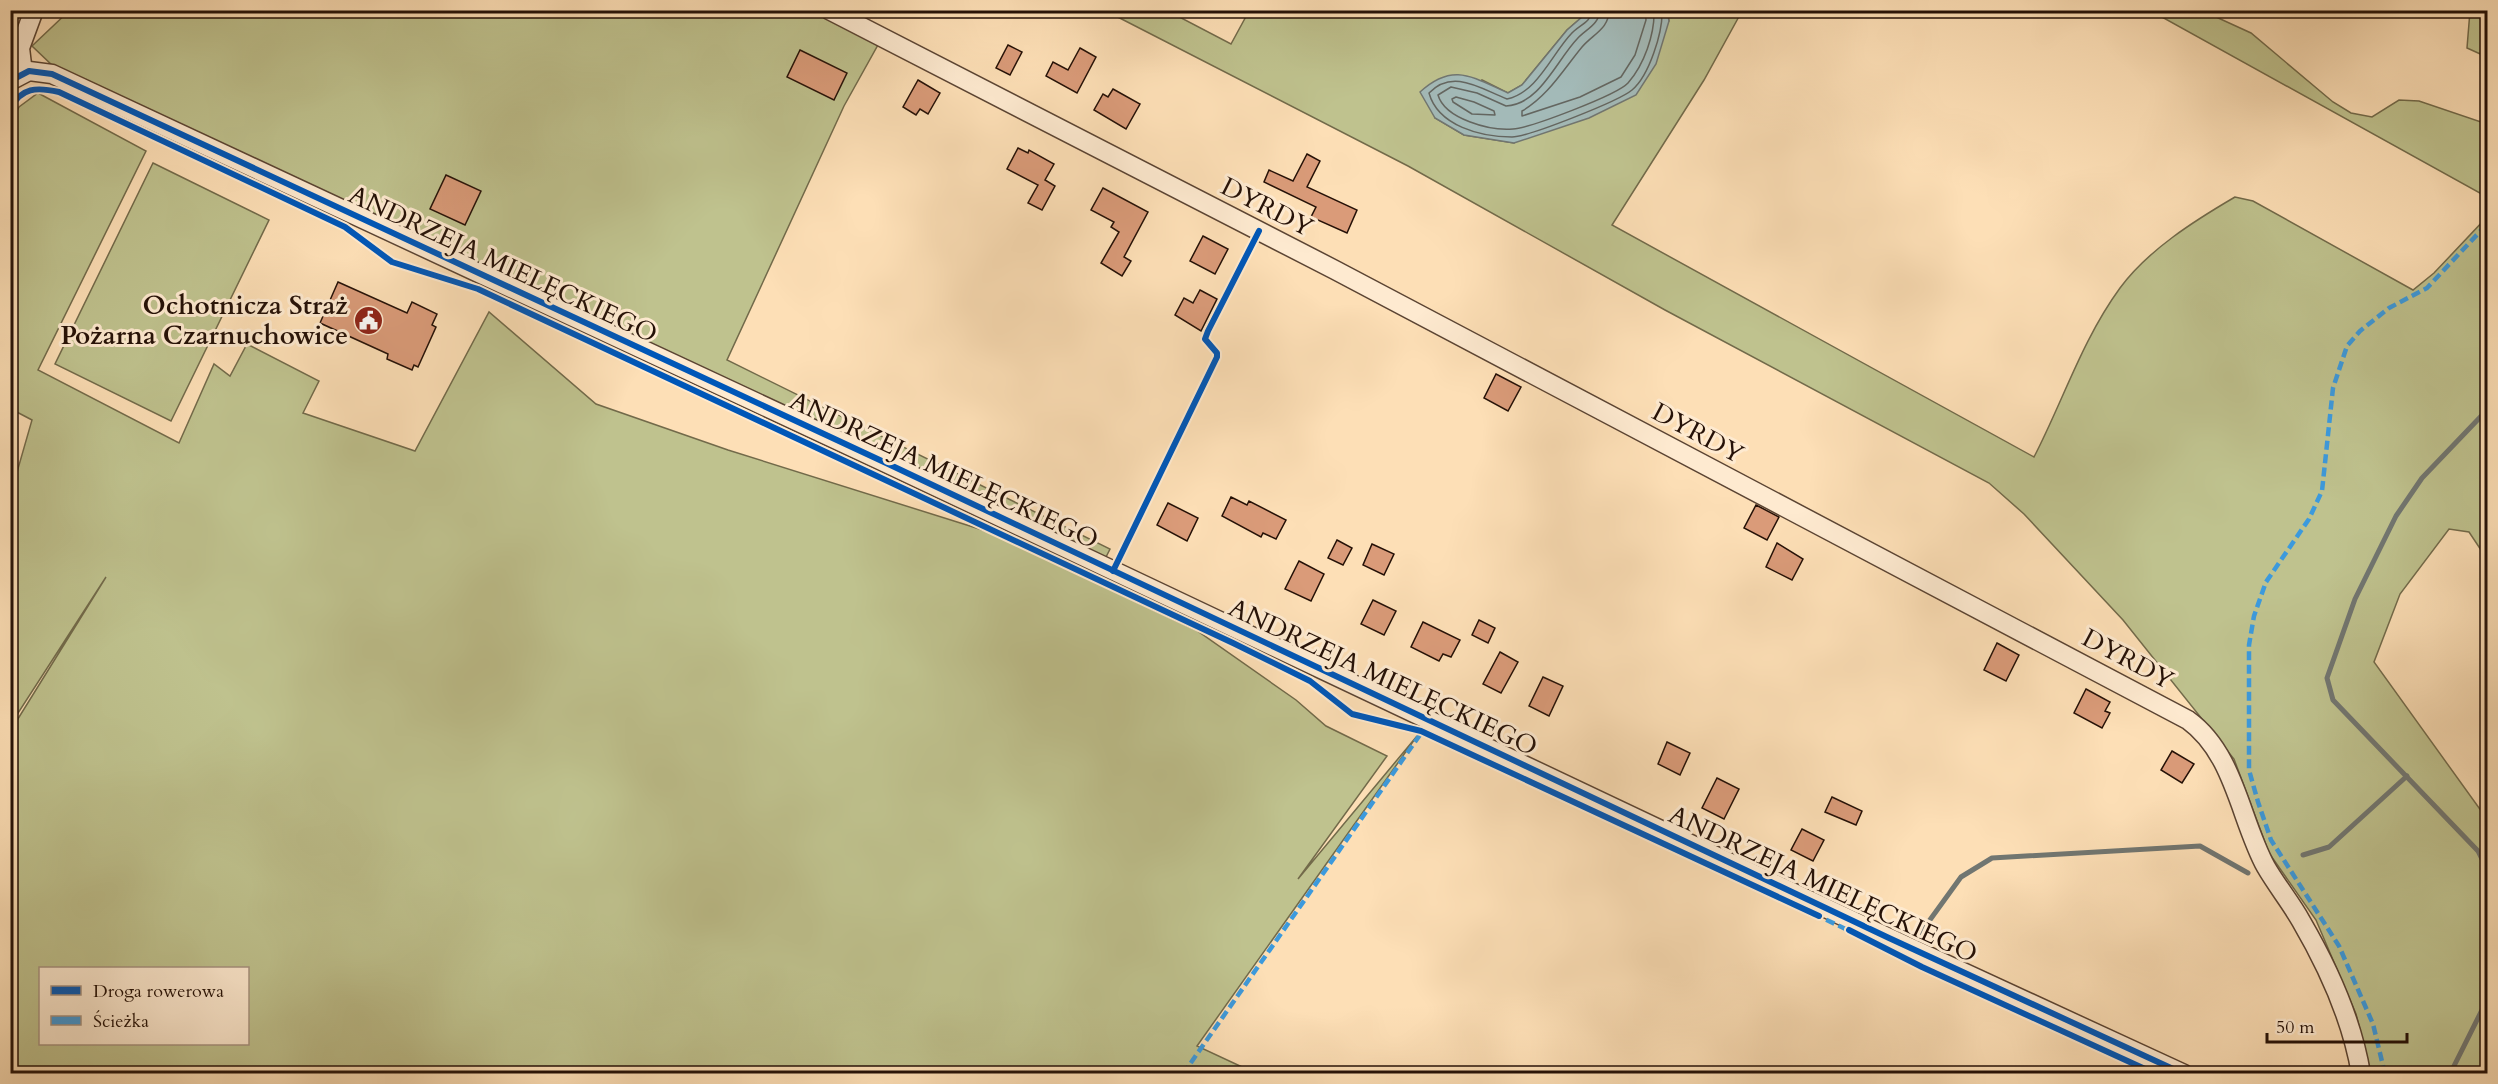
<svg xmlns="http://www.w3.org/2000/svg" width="2498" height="1084" viewBox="0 0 2498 1084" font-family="Cardo,serif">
	<rect width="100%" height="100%" fill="#fddfb6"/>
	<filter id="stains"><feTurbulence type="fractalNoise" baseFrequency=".00333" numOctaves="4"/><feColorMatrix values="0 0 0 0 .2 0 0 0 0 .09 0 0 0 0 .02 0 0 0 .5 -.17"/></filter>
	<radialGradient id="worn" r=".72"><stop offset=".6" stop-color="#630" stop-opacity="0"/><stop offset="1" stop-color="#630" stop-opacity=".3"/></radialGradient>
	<g fill="#bfc28e" stroke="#726a4a" stroke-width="1.5" fill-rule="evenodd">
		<path d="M70 10 815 11 879 43 844 106 727 360 1110 549 1105 559 53 66 32 46Z"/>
		<path d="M1106 11H1168L1231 44 1249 11H1589L1567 30 1522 85 1508 93 1482 80 1435 118 1464 135 1514 143 1669 21 1667 11H1742L1704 80 1612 225 2034 457C2063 401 2082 340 2120 288 2148 250 2194 221 2235 197L2253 201 2413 290 2434 273 2487 217V559L2469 532 2449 529 2400 594 2374 662 2487 819V1073H2371L2356 1014 2316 920 2269 853 2234 759 2123 620 2024 514 1989 483 1665 310 1408 166Z"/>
		<path d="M2151 11H2203L2251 33 2333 102 2351 113 2372 117 2399 100 2419 101 2487 124V197Z"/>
		<path d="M2470 11H2487V57L2467 48Z"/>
		<path d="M38 93 146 151 38 370 179 443 214 364 230 376 247 344 319 381 303 413 415 451 489 312 596 404 728 450 989 532 1196 630 1296 700 1326 726 1387 756 1298 879 1417 736 1197 1046 1255 1073H11V730L106 577 11 724V493L32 420 11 409 10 126 19 107ZM40 968H248V1044H40Z"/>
		<path d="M153 163 269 220 171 421 55 364Z"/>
	</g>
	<path fill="#a3bab8" stroke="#717671" stroke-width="1.5" d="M1589 11H1667L1669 21 1656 64 1636 95 1589 118 1514 143 1464 135 1435 118 1420 92C1453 62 1472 77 1508 93L1522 85 1567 30Z"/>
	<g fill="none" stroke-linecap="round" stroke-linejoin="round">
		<g stroke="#646660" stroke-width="1.5">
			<path d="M1593 10C1591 22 1578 26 1571 34 1552 54 1537 93 1507 99 1481 89 1453 68 1429 93 1438 126 1481 137 1512 137 1528 137 1619 101 1632 90 1649 76 1663 32 1662 10"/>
			<path d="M1600 10C1599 25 1586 29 1577 39 1557 60 1539 105 1506 106L1477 93 1451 87 1438 95C1445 119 1490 131 1513 129 1530 128 1617 95 1628 83 1644 65 1655 34 1654 10"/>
			<path d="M1609 10C1609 29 1593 34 1582 47 1563 70 1548 96 1522 111V116L1580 97 1621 77 1635 55 1646 20 1645 10"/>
			<path d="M1456 97 1474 102 1494 111 1495 115 1472 114 1453 102 1452 99Z"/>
		</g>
		<g stroke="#717671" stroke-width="5">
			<path d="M2488 409 2422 478 2396 516 2355 599 2327 678 2333 700 2478 851 2488 871"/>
			<path d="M2303 855 2329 847 2407 776"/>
			<path d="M1919 935 1961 877 1992 858 2200 846 2248 873"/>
			<path d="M2450 1074 2488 998"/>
		</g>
	</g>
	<g fill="#da9b79" stroke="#251107" stroke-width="1.5">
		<path d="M1008 45 1022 52 1010 75 996 68Z"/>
		<path d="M1080 48 1096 57 1077 93 1046 76 1053 62 1068 70Z"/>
		<path d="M800 50 847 73 834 100 787 77Z"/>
		<path d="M918 80 940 93 928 114 920 109 916 115 903 107Z"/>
		<path d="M1113 89 1140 104 1126 129 1094 110 1103 94 1108 97Z"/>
		<path d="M1018 148 1028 153 1029 150 1054 164 1045 180 1055 186 1042 210 1028 203 1038 185 1007 169Z"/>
		<path d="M1307 154 1320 161 1307 187 1357 210 1347 233 1311 217 1316 207 1264 182 1269 170 1293 181Z"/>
		<path d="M446 175 481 191 465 225 430 209Z"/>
		<path d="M1103 188 1148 212 1124 257 1131 261 1122 276 1101 263 1119 232 1111 227 1114 222 1091 210Z"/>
		<path d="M1203 236 1228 249 1215 274 1190 261Z"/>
		<path d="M338 282 407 313 412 302 437 314 432 325 436 327 418 367 414 365 412 370 387 359 388 354 320 323Z"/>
		<path d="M1200 290 1217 299 1201 331 1175 315 1184 298 1193 303Z"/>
		<path d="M1496 374 1521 387 1508 411 1484 398Z"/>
		<path d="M1231 497 1247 505 1249 501 1286 520 1276 539 1263 533 1261 537 1222 516Z"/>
		<path d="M1168 503 1198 518 1187 541 1157 525Z"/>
		<path d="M1756 505 1779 517 1767 540 1744 528Z"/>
		<path d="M1337 540 1352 548 1343 565 1328 558Z"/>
		<path d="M1777 543 1803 559 1792 580 1766 567Z"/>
		<path d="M1372 544 1394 554 1384 575 1363 565Z"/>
		<path d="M1299 561 1324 574 1311 601 1285 589Z"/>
		<path d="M1373 600 1396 611 1384 635 1361 624Z"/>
		<path d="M1479 620 1495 628 1488 643 1472 635Z"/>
		<path d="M1423 622 1460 640 1451 657 1443 654 1439 661 1411 647Z"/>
		<path d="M1997 643 2019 655 2006 681 1984 670Z"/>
		<path d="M1500 652 1518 662 1501 693 1483 684Z"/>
		<path d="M1543 677 1563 686 1549 716 1529 706Z"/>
		<path d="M2086 689 2110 702 2105 711 2110 713 2102 728 2074 713Z"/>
		<path d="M1667 742 1690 753 1680 775 1658 764Z"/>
		<path d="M2172 751 2194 764 2182 783 2161 770Z"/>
		<path d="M1717 778 1739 789 1724 819 1702 808Z"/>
		<path d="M1832 797 1862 811 1856 825 1825 812Z"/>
		<path d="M1802 829 1824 840 1813 861 1791 850Z"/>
	</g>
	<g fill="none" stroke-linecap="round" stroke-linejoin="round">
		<defs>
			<g id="minor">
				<path d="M829 10 1335 270 2188 720C2235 754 2240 820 2266 867 2277 886 2291 903 2301 921 2329 969 2352 1019 2361 1074"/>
				<path d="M23 73 20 48 34 10"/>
				<path d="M10 81 29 71 52 74 884 462 1889 938 2184 1074"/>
			</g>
		</defs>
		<use href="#minor" stroke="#5b4433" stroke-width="21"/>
		<use href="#minor" stroke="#feead0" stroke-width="18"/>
		<g stroke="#3c9add" stroke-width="4.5" stroke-dasharray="9 4.5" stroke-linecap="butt">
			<path d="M1814 914 1854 933"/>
			<path d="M1183 1074 1424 729"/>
			<path d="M2385 1074 2373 1024 2339 946 2271 840 2258 802 2249 770V645L2254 616 2266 582 2309 519 2322 491 2333 388 2347 346 2360 331 2389 308 2427 288 2488 223"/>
		</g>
		<defs>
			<g id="cycleway">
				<path d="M10 81 29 71 52 74 884 462 1889 938 2184 1074"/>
				<path d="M10 109C21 87 37 87 59 92L345 227 392 262 478 289 1233 643 1310 681 1352 714 1421 731 1819 916"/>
				<path d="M1113 571 1217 357V353L1205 339 1208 331 1259 231"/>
				<path d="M1849 930 1922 967 2156 1074"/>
			</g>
		</defs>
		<use href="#cycleway" stroke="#feead0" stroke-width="10"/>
		<use href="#cycleway" stroke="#0057b8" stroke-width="6"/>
	</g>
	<defs>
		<symbol id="civic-disc" viewBox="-11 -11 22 22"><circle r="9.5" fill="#8f2418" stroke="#feead0"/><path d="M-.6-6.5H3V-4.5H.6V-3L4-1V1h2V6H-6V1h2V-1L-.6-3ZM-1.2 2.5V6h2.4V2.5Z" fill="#fff"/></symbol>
	</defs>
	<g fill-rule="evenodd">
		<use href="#civic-disc" x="352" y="304" width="33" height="33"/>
	</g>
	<g text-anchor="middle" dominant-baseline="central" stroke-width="6" stroke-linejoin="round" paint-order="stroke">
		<g font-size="26" fill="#251107" stroke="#feead0">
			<text transform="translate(1267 207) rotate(27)">DYRDY</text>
			<text transform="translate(503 264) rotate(25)">ANDRZEJA MIELĘCKIEGO</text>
			<text transform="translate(1698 433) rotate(28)">DYRDY</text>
			<text transform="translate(944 470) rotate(25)">ANDRZEJA MIELĘCKIEGO</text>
			<text transform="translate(2128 659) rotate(28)">DYRDY</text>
			<text transform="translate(1383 677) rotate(25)">ANDRZEJA MIELĘCKIEGO</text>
			<text transform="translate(1823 884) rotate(25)">ANDRZEJA MIELĘCKIEGO</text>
		</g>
		<g font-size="26" font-weight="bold" fill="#251107" stroke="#feead0" text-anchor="end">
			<text x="348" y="305">Ochotnicza Straż<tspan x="348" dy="30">Pożarna Czarnuchowice</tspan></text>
		</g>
	</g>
	<rect width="2498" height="1084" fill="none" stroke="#fddfb6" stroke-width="36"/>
	<rect x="12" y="12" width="2474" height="1060" fill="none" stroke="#251107" stroke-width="3"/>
	<rect x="18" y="18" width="2462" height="1048" fill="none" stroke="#251107" stroke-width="1.5"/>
	<rect x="39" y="967" width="210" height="78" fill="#feead0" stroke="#a79380" stroke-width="1.5"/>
	<rect x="51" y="986" width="30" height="9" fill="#0057b8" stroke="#a79380" stroke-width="1.5"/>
	<text x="93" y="997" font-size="18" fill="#251107">Droga rowerowa</text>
	<rect x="51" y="1016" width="30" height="9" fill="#3c9add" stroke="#a79380" stroke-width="1.5"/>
	<text x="93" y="1027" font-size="18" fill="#251107">Ścieżka</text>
	<path d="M2267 1033v9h140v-9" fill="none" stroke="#251107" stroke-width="3"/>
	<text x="2276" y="1033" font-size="18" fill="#251107" stroke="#feead0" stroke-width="4.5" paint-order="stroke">50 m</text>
	<rect width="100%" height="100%" filter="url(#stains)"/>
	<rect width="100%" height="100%" fill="url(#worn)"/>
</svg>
